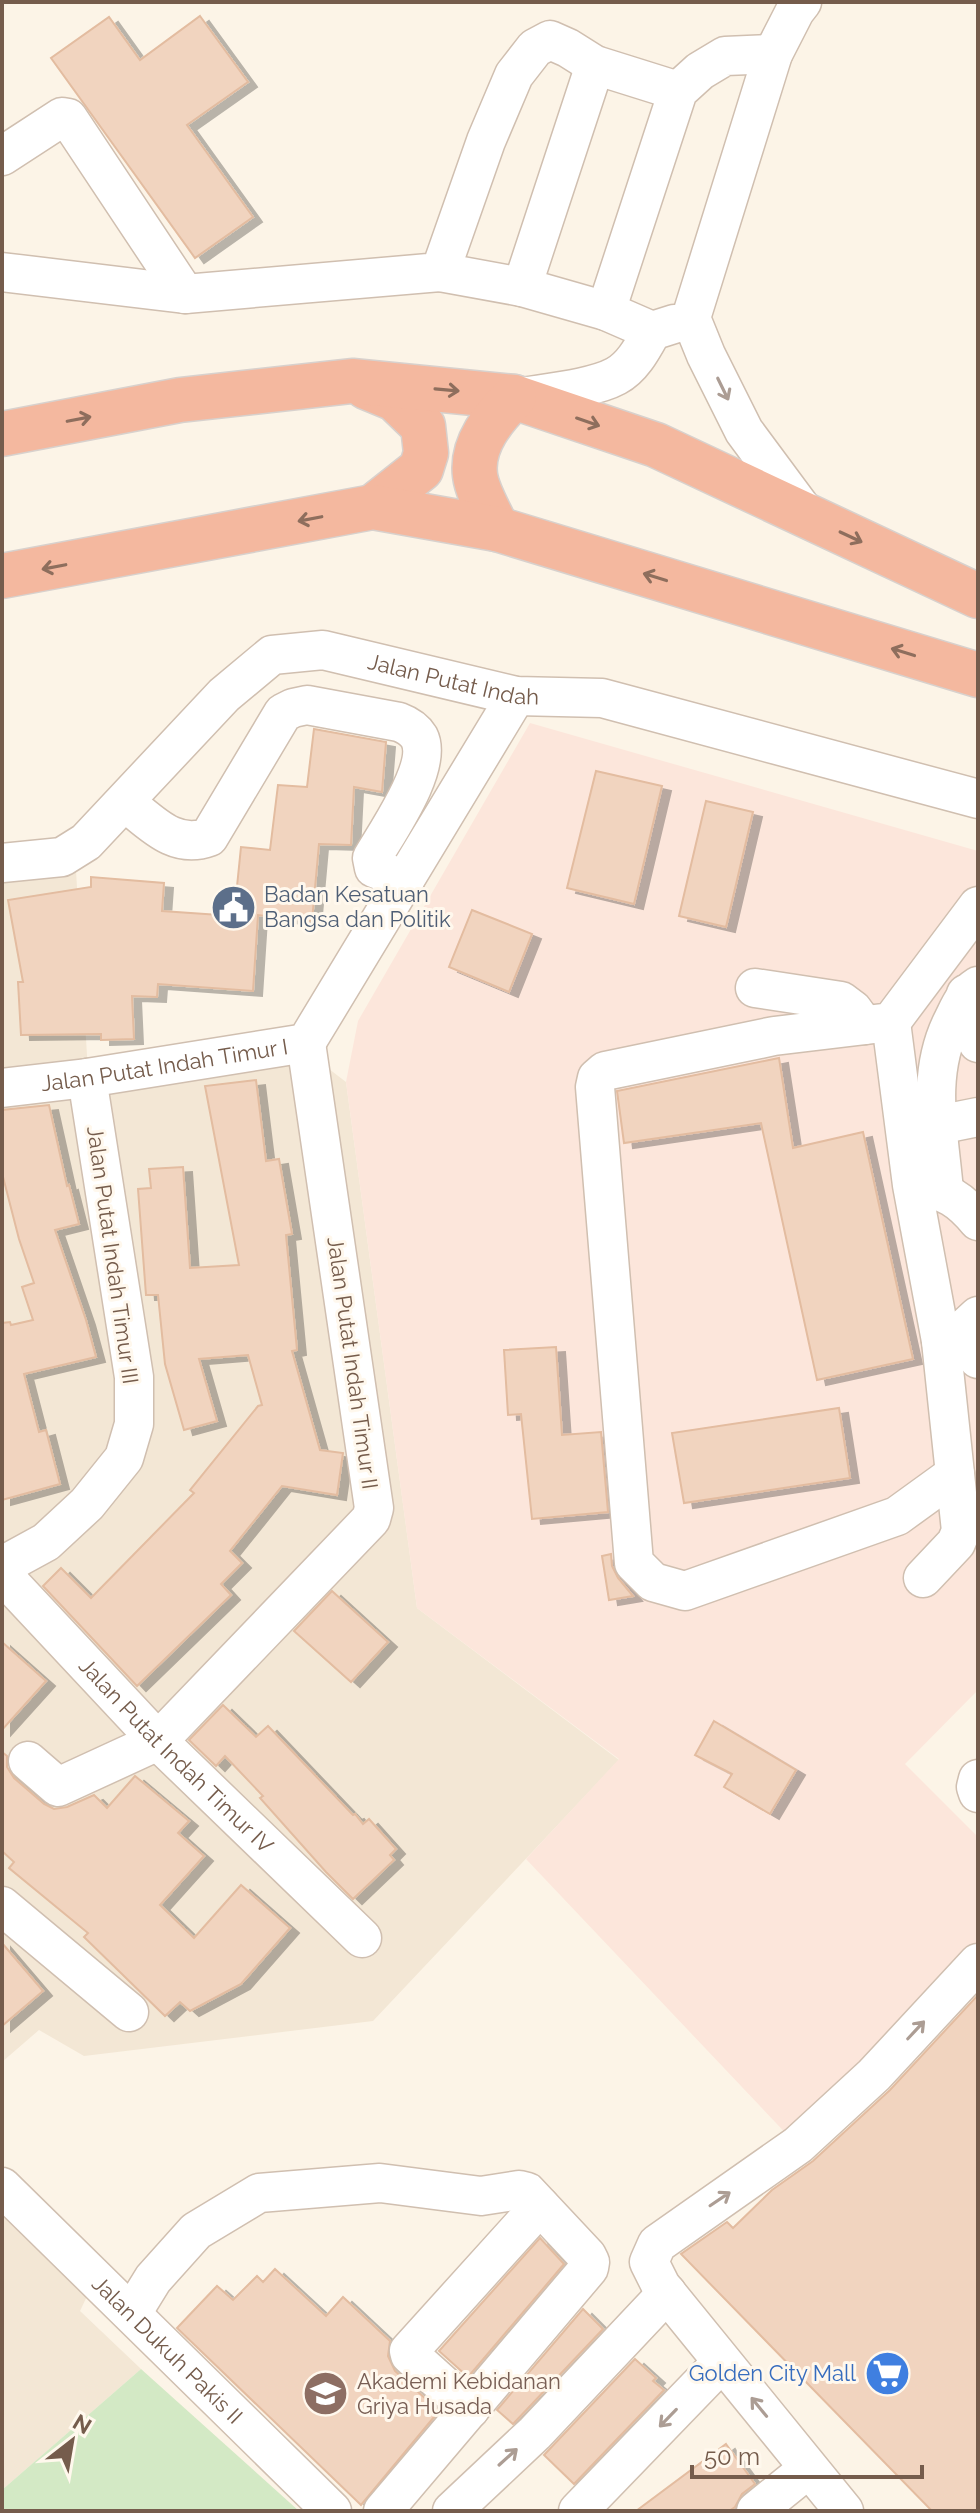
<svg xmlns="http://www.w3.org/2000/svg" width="980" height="2513" viewBox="0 0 980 2513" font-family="Raleway,sans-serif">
	<defs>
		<filter id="shadow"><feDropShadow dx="9" dy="5" stdDeviation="0" flood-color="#0004"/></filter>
	</defs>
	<rect width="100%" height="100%" fill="#fcf4e7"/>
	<g fill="#f3e7d5">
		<path d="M74 837 88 1072 316 1059 346 1082 417 1608 619 1760 373 2021 84 2056 39 2030 2 2062V843Z"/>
		<path d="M2 2187 99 2271 80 2311 141 2369 2 2490Z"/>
	</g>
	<path fill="#fce6db" d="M530 723 978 851V1690L905 1764 978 1837V1947L795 2143 526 1859 619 1759 417 1608 346 1082 358 1021Z"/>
	<path fill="#d3e9c5" d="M141 2369 299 2511H2V2490Z"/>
	<g fill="#f1d4bf" stroke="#e3bca0" stroke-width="2" filter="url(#shadow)">
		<path d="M200 16 248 82 187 125 253 217 195 258 51 58 109 17 140 60Z"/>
		<path d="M314 729 386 742 382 792 354 787 351 845 319 844 312 921 258 915 253 991 158 984 157 997 132 996 134 1039 101 1040V1034L21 1035 18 982H23L8 900 91 887V877L164 883 162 911 234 916 241 847 270 850 278 785 307 787Z"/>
		<path d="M596 771 662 786 634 904 567 888Z"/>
		<path d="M706 801 753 812 726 927 679 916Z"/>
		<path d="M472 910 532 934 509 992 449 967Z"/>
		<path d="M779 1058 793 1148 863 1132 913 1359 817 1380 761 1123 624 1143 617 1091Z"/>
		<path d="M256 1080 266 1161 279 1159 292 1234 286 1235 297 1350 292 1351 320 1450 343 1453 337 1495 282 1486 230 1551 242 1563 221 1584 231 1595 137 1686 43 1586 61 1568 91 1598 194 1493 190 1490 258 1406 262 1405 248 1355 199 1359 217 1421 184 1430 165 1364 158 1295H146L138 1189 151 1188 149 1169 183 1167 190 1268 239 1265 205 1086Z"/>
		<path d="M49 1105 67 1186 69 1185 79 1224 55 1230 86 1320 96 1357 24 1374 39 1432 46 1430 60 1484 2 1500V1323L10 1322 11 1325 33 1320 22 1287 34 1283 19 1239 2 1173V1110Z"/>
		<path d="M556 1347 562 1435 601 1432 608 1512 532 1519 521 1414 508 1415 504 1350Z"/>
		<path d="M839 1408 850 1478 684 1503 672 1433Z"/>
		<path d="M611 1554 612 1566 618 1578 633 1596 609 1600 602 1556Z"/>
		<path d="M332 1591 388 1642 351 1682 294 1631Z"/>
		<path d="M2 1642 46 1681 2 1730Z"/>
		<path d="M223 1705 256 1737 268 1726 353 1815 355 1814 363 1824 369 1819 396 1849 390 1855 394 1860 353 1899 326 1872 260 1798 263 1796 225 1756 216 1766 189 1740Z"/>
		<path d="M714 1721 796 1770 770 1814 724 1787 732 1774 695 1755Z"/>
		<path d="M2 1752 7 1756V1767L14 1778 44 1804 54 1809 67 1807 94 1795 107 1808 135 1776 189 1821 178 1833 204 1856 160 1905 194 1938 241 1885 290 1928 241 1984 190 2011 180 2002 165 2016 84 1937 88 1933 9 1868 14 1862 2 1851Z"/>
		<path d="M2 1943 43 1991 2 2026Z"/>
		<path d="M978 1995V2511H932L681 2254 727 2222 733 2228 772 2190 813 2161 890 2090Z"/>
		<path d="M540 2238 564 2264 468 2377 439 2351Z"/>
		<path d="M275 2269 326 2316 343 2297 390 2341 388 2356 395 2371 439 2411 361 2505 177 2328 217 2286 233 2300 257 2276 263 2282Z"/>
		<path d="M583 2309 603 2329 513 2424 497 2410Z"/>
		<path d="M635 2359 656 2378 653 2381 664 2390 574 2484 544 2455Z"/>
		<path d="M726 2444 755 2484 742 2494 735 2507 729 2511H636Z"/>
	</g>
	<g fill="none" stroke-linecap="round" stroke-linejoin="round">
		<defs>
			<g id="minor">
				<path d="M802 2 795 11 773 54 691 318 706 355 744 431 807 516"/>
				<path d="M595 65 522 287 606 311 652 331"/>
				<path d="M2 156 62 117 68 118 185 294"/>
				<path d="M2 272 185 294 440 272 486 141 514 75 535 48 550 40 568 48 595 65 678 91"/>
				<path d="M440 272 522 287"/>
				<path d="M606 311 678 91 700 71 725 56 773 54"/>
				<path d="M516 398C544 393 592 389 616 376 633 367 643 347 652 331L674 324"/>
				<path d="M125 802C151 822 174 850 209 837L283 713 293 708 307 705 399 722C407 725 414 729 419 737 434 766 387 832 372 858L374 868 405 880"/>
				<path id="s1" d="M2 863 62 857 86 842 224 695 272 655 323 650 516 696 602 698 978 799"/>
				<path d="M755 988 841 1001 853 1010 864 1025"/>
				<path d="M966 994 978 1043"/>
				<path d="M891 1022 912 1185 941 1341 961 1531 956 1543 923 1578"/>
				<path id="s2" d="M2 1088 87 1078 306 1043 516 696"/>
				<path d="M938 1125 978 1117"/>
				<path d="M919 1186C946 1191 960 1199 978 1221"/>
				<path d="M944 1191C939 1132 925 1075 953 1020 960 1006 964 995 978 986"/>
				<path d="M965 1328 978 1359"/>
				<path d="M941 1341 965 1328 978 1316"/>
				<path d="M955 1474 897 1516 685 1591 653 1582 634 1563 595 1087 597 1078 605 1071 774 1036 891 1022 978 906"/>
				<path id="s3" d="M2 1564 12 1585 158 1741 362 1938"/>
				<path d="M2 1566 46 1542 87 1504 124 1458 134 1424V1377L87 1078"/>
				<path d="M28 1761 58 1787 158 1741 371 1519 374 1508 306 1043"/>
				<path d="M978 1779 976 1787 978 1793"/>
				<path d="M2 1906 129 2012"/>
				<path id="s4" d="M2 2187 332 2511"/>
				<path d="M132 2313 153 2279 196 2231 259 2193 380 2183 481 2196 519 2190 527 2192 587 2256 590 2262 589 2268 383 2511"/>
				<path d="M470 2409 410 2355 409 2351 540 2206"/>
				<path d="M452 2511 535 2433 667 2293"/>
				<path d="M578 2511 722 2362"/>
				<path d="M756 2511 808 2469"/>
				<path d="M844 2511 661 2286 649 2262 657 2244 798 2145 874 2075 978 1963"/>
			</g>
			<g id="highway">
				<path d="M366 387 395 399 423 426 426 453 421 469 373 507"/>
				<path d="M2 434 180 400 352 381 514 397 656 445 978 596"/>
				<path d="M497 529C490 513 477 492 475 475 471 444 494 417 514 397"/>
				<path d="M2 576 373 507 497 529 978 675"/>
			</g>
		</defs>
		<use href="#minor" stroke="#d0bfb0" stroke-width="41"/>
		<use href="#highway" stroke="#d8d1cd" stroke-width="47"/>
		<use href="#minor" stroke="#fff" stroke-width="38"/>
		<use href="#highway" stroke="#f4b89f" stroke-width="44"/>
	</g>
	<defs><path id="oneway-shaft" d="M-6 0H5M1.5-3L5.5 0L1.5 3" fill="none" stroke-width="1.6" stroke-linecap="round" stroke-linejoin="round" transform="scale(2)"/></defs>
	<g stroke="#ac9d94">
		<use href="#oneway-shaft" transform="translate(723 389) rotate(64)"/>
		<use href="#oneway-shaft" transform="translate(916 2030) rotate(-47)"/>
		<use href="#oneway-shaft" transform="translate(720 2199) rotate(-34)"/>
		<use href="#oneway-shaft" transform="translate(759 2407) rotate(-129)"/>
		<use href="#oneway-shaft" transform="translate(668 2418) rotate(134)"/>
		<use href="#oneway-shaft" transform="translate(508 2457) rotate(-42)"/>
	</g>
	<g stroke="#8e6e5d">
		<use href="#oneway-shaft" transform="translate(447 390) rotate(5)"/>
		<use href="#oneway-shaft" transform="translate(79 419) rotate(-11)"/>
		<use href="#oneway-shaft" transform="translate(588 422) rotate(19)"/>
		<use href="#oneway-shaft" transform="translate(310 519) rotate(169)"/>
		<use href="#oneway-shaft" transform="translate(851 537) rotate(25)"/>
		<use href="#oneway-shaft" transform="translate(54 567) rotate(169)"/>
		<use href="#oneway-shaft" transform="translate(655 577) rotate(-163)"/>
		<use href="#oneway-shaft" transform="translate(903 652) rotate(-163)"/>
	</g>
	<defs>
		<symbol id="civic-disc" viewBox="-11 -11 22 22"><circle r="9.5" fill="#5c6f8a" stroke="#fff8ed"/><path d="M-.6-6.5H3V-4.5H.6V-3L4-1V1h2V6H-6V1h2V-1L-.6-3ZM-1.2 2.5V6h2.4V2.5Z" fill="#fff"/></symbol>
		<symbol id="supermarket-disc" viewBox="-11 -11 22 22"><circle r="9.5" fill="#3f7fe0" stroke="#fff8ed"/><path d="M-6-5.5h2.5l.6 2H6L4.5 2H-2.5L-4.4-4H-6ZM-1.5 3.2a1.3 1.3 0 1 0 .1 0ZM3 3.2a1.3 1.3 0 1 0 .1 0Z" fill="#fff"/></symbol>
		<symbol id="university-disc" viewBox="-11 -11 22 22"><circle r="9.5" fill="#8d6e63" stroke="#fff8ed"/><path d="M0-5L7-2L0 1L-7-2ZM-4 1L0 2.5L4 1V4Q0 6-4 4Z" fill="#fff"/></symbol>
	</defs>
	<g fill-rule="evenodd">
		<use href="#civic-disc" x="208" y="882" width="51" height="51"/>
		<use href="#supermarket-disc" x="862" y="2348" width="51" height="51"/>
		<use href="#university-disc" x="300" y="2368" width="51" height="51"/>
	</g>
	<g text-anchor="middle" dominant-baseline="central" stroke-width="6" stroke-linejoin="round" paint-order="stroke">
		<g font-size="22" fill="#755c4c" stroke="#fff8ed">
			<text stroke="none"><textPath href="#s1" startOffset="538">Jalan Putat Indah</textPath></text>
			<text stroke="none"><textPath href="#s2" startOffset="164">Jalan Putat Indah Timur I</textPath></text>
			<text transform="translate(113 1255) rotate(82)">Jalan Putat Indah Timur III</text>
			<text transform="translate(353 1363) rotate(82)">Jalan Putat Indah Timur II</text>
			<text stroke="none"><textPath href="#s3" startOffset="260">Jalan Putat Indah Timur IV</textPath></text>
			<text stroke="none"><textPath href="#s4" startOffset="232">Jalan Dukuh Pakis II</textPath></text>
		</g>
		<g font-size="22" fill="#4e5e75" stroke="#fff8ed" text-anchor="start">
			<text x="264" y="894">Badan Kesatuan<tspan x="264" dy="25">Bangsa dan Politik</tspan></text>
		</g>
		<g font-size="22" fill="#366cbe" stroke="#fff8ed" text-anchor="end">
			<text x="856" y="2373">Golden City Mall</text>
		</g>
		<g font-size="22" fill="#785e54" stroke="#fff8ed" text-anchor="start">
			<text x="357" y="2381">Akademi Kebidanan<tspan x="357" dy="25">Griya Husada</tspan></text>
		</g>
	</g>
	<rect width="980" height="2513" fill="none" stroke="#755c4c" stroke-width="8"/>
	<g transform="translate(72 2441) rotate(31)" stroke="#fff8ed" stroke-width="6" paint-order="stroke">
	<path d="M0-6L14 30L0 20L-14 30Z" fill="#755c4c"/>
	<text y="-12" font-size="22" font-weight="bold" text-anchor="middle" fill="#755c4c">N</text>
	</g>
	<path d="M692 2465v12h230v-12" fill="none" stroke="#755c4c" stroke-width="4"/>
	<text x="704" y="2465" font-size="24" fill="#755c4c" stroke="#fff8ed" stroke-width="6" paint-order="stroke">50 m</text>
</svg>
